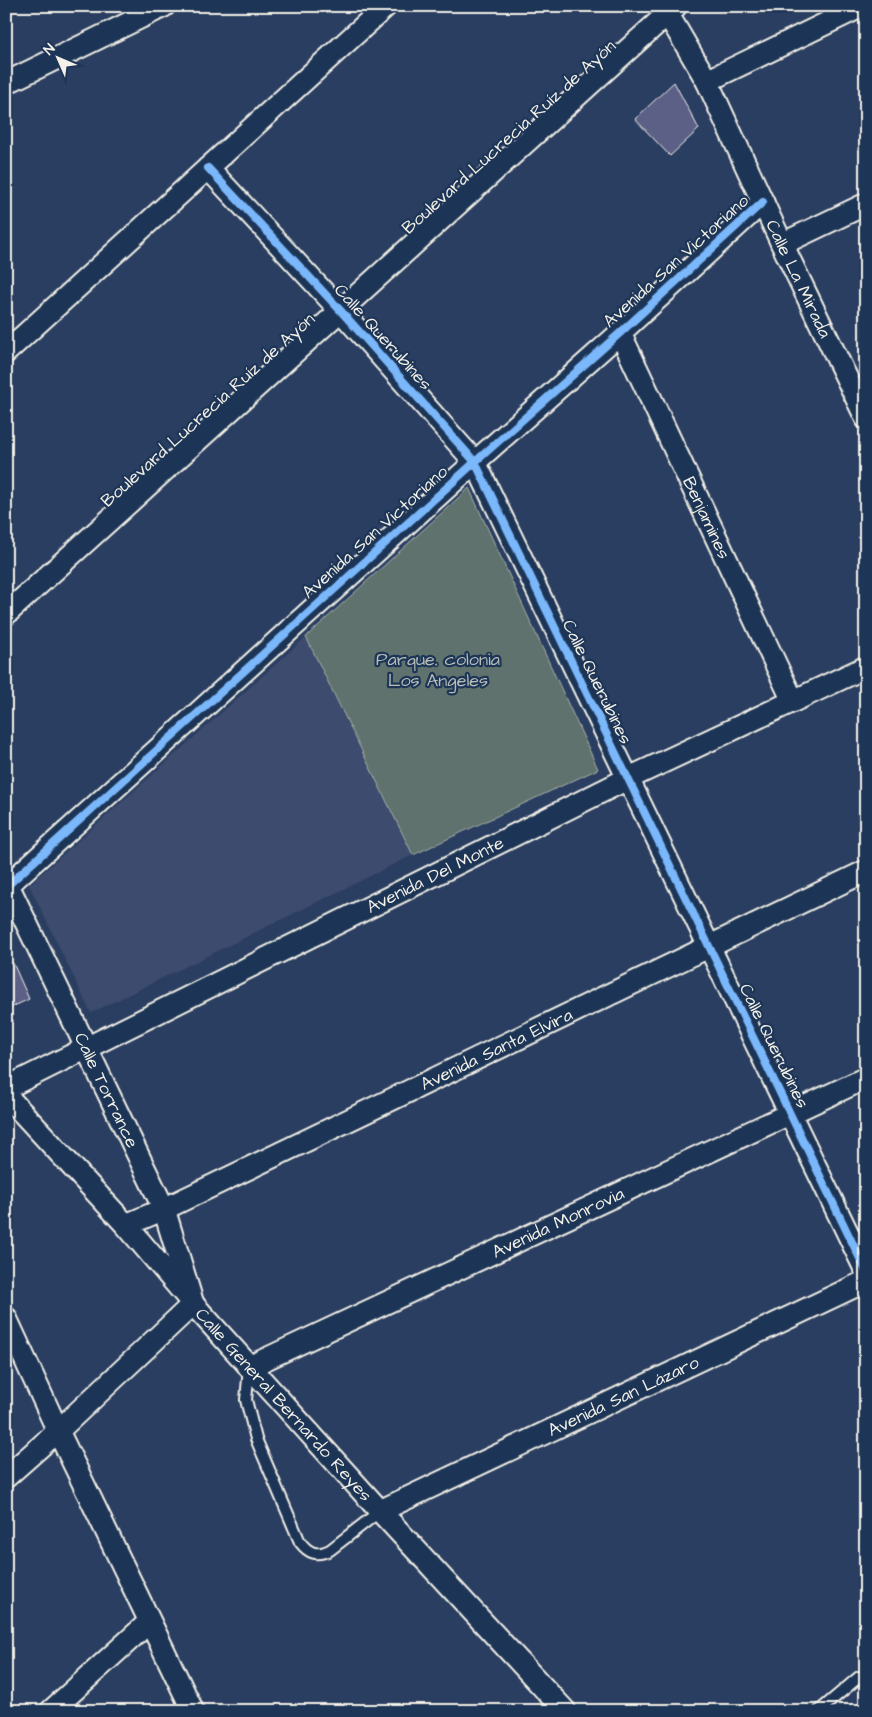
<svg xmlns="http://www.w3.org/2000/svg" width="872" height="1717" viewBox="0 0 872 1717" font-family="'Architects Daughter',sans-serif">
	<rect width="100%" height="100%" fill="#2a3e61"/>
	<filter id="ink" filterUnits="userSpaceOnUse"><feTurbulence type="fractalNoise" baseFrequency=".02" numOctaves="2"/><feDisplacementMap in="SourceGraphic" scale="10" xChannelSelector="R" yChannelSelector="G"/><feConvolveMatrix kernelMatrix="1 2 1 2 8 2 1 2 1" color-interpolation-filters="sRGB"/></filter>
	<g filter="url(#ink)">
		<path fill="#3d4b6e" d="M306 637 413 855 91 1013 29 885Z"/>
		<path fill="#5f726d" stroke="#aab2aa" d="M469 488 598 769 413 855 306 637Z"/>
		<g fill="#5c6187" stroke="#f4f1e8">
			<path d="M674 82 699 129 670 156 635 119Z"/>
			<path d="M13 963 29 999 6 1010V966Z"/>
		</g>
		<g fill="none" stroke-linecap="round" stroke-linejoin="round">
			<defs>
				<g id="service">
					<path d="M249 1368 246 1400 256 1439 300 1542C309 1554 317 1556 330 1550L380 1511"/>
					<path d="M819 1711 859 1677 866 1679"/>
				</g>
				<g id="minor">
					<path id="s1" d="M663 6 707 81 782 244 866 418"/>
					<path d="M707 81 862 6"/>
					<path d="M6 83 164 6"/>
					<path d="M208 168 340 310 475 462 866 1271"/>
					<path d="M782 244 866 204"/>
					<path id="s2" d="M620 333 793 701"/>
					<path d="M6 352 386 6"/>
					<path d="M6 614 676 6"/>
					<path id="s3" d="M6 881 164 1209 193 1304 58 1431 6 1477"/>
					<path d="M8 885 475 462 620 333 763 202"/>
					<path id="s4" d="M6 1088 627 779 866 667"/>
					<path id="s5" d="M6 1095 126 1225 193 1304 380 1511 565 1711"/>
					<path id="s6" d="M126 1225 164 1209 866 871"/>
					<path d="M6 1318 58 1431 193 1711"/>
					<path id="s7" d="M249 1367 866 1078"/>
					<path id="s8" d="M380 1511 866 1281"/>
					<path d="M51 1711 149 1622"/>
				</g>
			</defs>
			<use href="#service" stroke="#f4f1e8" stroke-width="14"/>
			<use href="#minor" stroke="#f4f1e8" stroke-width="25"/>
			<use href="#service" stroke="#1d3557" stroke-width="10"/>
			<use href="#minor" stroke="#1d3557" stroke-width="21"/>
			<defs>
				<g id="cycleway">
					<path d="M208 168 340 310 475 462 866 1271"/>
					<path d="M8 885 475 462 620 333 763 202"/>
				</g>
			</defs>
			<use href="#cycleway" stroke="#1d3557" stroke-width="11"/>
			<use href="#cycleway" stroke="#7ab7fb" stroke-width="8"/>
		</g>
	</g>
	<g text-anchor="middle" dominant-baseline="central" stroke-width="4.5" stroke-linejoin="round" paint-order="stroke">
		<g font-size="18" fill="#f4f1e8" stroke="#1d3557">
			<text transform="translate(509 137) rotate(-42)">Boulevard Lucrecia Ruíz de Ayón</text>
			<text transform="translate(676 261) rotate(-42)">Avenida San Victoriano</text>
			<text stroke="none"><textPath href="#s1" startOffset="305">Calle La Mirada</textPath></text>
			<text transform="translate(383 337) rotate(48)">Calle Querubines</text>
			<text transform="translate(208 410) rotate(-42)">Boulevard Lucrecia Ruíz de Ayón</text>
			<text stroke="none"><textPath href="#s2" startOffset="204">Benjamines</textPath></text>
			<text transform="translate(375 532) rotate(-42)">Avenida San Victoriano</text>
			<text transform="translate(597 682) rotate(64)">Calle Querubines</text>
			<text stroke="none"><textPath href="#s4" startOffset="479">Avenida Del Monte</textPath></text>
			<text transform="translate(774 1046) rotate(64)">Calle Querubines</text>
			<text stroke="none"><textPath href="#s6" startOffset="410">Avenida Santa Elvira</textPath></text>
			<text stroke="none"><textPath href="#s3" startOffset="232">Calle Torrance</textPath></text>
			<text stroke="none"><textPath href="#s7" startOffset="341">Avenida Monrovia</textPath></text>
			<text stroke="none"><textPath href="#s8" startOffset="269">Avenida San Lázaro</textPath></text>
			<text stroke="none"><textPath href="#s5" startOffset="416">Calle General Bernardo Reyes</textPath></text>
		</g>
		<g font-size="18" fill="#b8beb7" stroke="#1d3557">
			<text x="438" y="659">Parque. colonia<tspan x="438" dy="21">Los Angeles</tspan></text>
		</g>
	</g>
	<rect width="872" height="1717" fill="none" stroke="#1d3557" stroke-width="25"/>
	<rect x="12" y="12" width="847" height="1692" fill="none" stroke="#f4f1e8" stroke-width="2" filter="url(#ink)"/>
	<g transform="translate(58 58) rotate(315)" stroke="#1d3557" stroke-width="4" paint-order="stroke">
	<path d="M0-4L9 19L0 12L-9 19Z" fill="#f4f1e8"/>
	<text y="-8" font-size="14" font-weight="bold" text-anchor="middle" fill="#f4f1e8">N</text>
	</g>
</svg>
